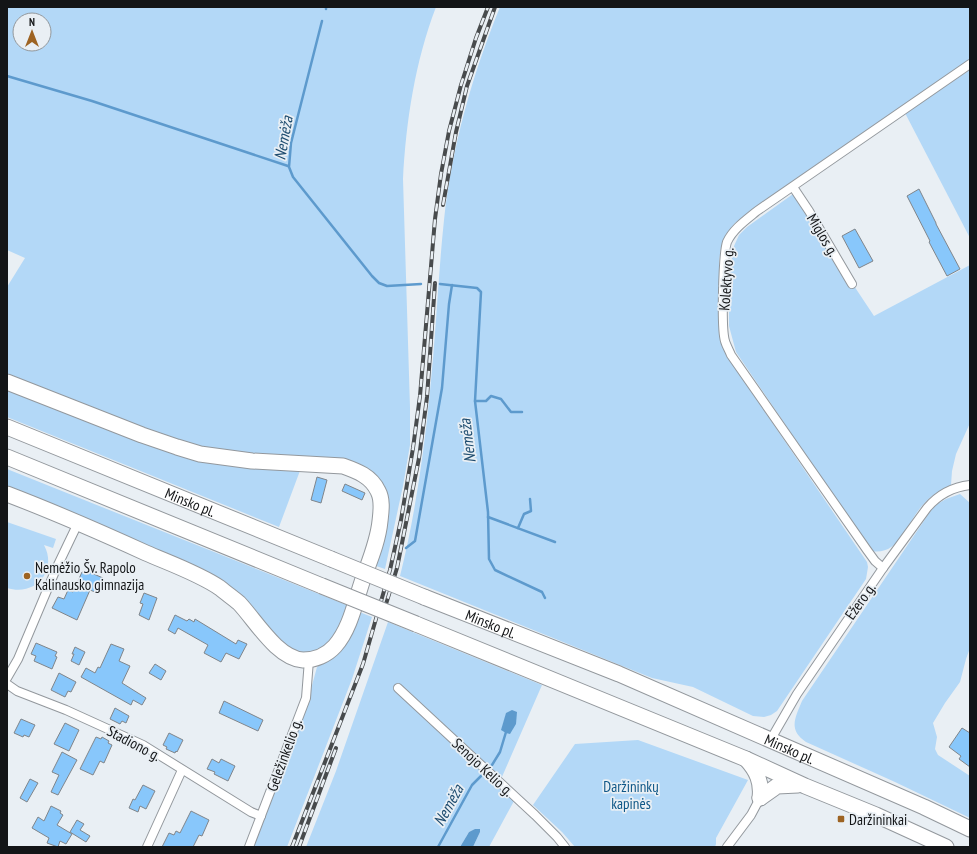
<svg xmlns="http://www.w3.org/2000/svg" width="977" height="854" viewBox="0 0 977 854" font-family="'PT Sans Narrow',sans-serif">
	<rect width="100%" height="100%" fill="#e9eff4"/>
	<g fill="#b3d8f7" fill-rule="evenodd">
		<path d="M7 7H436C415 62 406 121 403 179L410 407V445L403 486 385 569 373 565 386 499 338 459 239 452 212 449 188 443 160 435 7 375V287L25 258 7 250ZM20 20H44V44H20Z"/>
		<path d="M500 7H970V59L752 209 735 223 726 234 721 247 719 262V326L721 341 731 362 867 562 868 567 866 579 777 711 771 715 764 717 753 716 693 687 652 678 400 576C415 516 424 453 430 391 436 334 438 277 444 220 452 147 472 75 500 7Z"/>
		<path d="M970 70V238L905 113Z"/>
		<path d="M793 194 874 316 970 265V423L956 454 952 471 951 485C939 490 929 497 921 507 906 525 899 556 871 551L736 352 729 326V275L734 246 739 235 747 227Z"/>
		<path d="M7 388 162 449 301 468 279 527 7 417Z"/>
		<path d="M7 469 349 606 340 629 325 647 310 654 289 649 241 599 7 488Z"/>
		<path d="M960 494 970 503V648L966 659 960 682 945 703 933 723 937 737 935 749 938 755 970 776V818L895 782 806 742C788 730 795 718 802 701L934 506 946 499Z"/>
		<path d="M7 522 56 539 53 548 44 545C58 571 35 597 7 588Z"/>
		<path d="M357 611 372 617 352 679 287 847H253L307 704 317 667 330 658Z"/>
		<path d="M388 622 542 685 498 786 514 801 489 847H473L480 832 476 829 469 832 460 847H306L336 771Z"/>
		<path d="M638 740 748 780 716 838V844L715 847H575L562 832 533 805 575 744Z"/>
	</g>
	<g fill="#5d9acd">
		<path d="M512 710 517 712 516 724 510 734 506 733 501 730 506 713Z"/>
		<path d="M475 829H480V832L473 847H460L469 832Z"/>
	</g>
	<g fill="none" stroke-linecap="round" stroke-linejoin="round">
		<g stroke="#5d9acd" stroke-width="2.5">
			<path d="M326 9V7"/>
			<path d="M322 21 291 143 289 167 293 177 372 276 379 283 387 286 421 284"/>
			<path d="M7 76 92 101 288 166"/>
			<path d="M440 284 477 288 481 292 475 401 488 512 489 559 495 570 542 592 545 598"/>
			<path d="M475 401H486L491 396 501 399 511 412H522"/>
			<path d="M488 517 555 542"/>
			<path d="M518 528 524 514 531 511 530 499"/>
			<path d="M406 548 415 541 442 388 449 304 452 285"/>
			<path d="M492 765 500 752 506 732"/>
			<path d="M438 847 472 785 481 776"/>
		</g>
	</g>
	<g fill="#88c7fb" stroke="#80858a">
		<path d="M919 189 936 223V224L960 269 947 276 929 242 930 241 907 196Z"/>
		<path d="M855 229 873 261 859 268 842 236Z"/>
		<path d="M317 477 327 480 321 503 311 500Z"/>
		<path d="M345 484 365 493 362 500 342 491Z"/>
		<path d="M82 572 88 574 89 572 103 578 99 587 97 586 95 592 90 590 77 620 52 608 58 597 64 599 68 590 73 592Z"/>
		<path d="M144 593 157 598 149 620 139 615 143 604 140 603Z"/>
		<path d="M175 615 187 621 189 619 194 622 195 619 236 644 238 640 247 644 239 659 226 653 221 662 204 653 208 645 178 628 175 634 168 630Z"/>
		<path d="M36 643 57 652 55 656 57 657 52 669 34 661 36 656 31 654Z"/>
		<path d="M111 644 124 649 119 661 130 666 122 683 146 698 142 705 133 700 131 705 81 677 86 668 95 673 98 667 100 668Z"/>
		<path d="M75 647 85 652 79 665 71 661 74 654H72Z"/>
		<path d="M155 664 166 671 161 680 149 673Z"/>
		<path d="M59 673 76 682 71 692 68 691 65 697 51 690Z"/>
		<path d="M224 701 263 720 258 731 219 713Z"/>
		<path d="M115 708 129 716 126 723 122 721 120 724 110 719Z"/>
		<path d="M21 719 35 725 29 737 24 735 23 737 14 733Z"/>
		<path d="M65 723 79 730 69 751 54 744Z"/>
		<path d="M962 728 970 733V767L959 759 961 756 949 747Z"/>
		<path d="M169 733 183 740 177 752 176 751 175 753 166 749 167 747 163 745Z"/>
		<path d="M96 737 101 739 102 737 109 741 108 743 112 745 104 763 100 761 93 775 80 769Z"/>
		<path d="M62 752 77 760 58 795 51 792 59 775 52 772Z"/>
		<path d="M212 759 219 763 221 759 235 766 228 781 214 774 215 772 207 769Z"/>
		<path d="M30 779 38 783 27 802 20 798Z"/>
		<path d="M143 785 155 791 146 809 140 806 138 812 129 808 133 799 135 800Z"/>
		<path d="M51 806 61 811 60 813 63 815 57 825 72 834 66 844 60 841 58 847 47 843 49 838 32 828 38 817 44 821Z"/>
		<path d="M191 811 209 820 202 836 199 835 193 847H162L169 833 174 835 176 831 180 833Z"/>
		<path d="M77 820 84 824 80 830 90 836 86 842 70 832Z"/>
	</g>
	<g fill="none" stroke-linecap="round" stroke-linejoin="round">
		<defs>
			<g id="street">
				<path d="M793 187 809 211 852 284"/>
				<path d="M883 568 875 561 867 550 731 355C729 350 726 345 725 341 721 328 723 254 727 242 733 229 746 220 757 211L970 64"/>
				<path d="M7 678 18 659 56 569 78 523"/>
				<path d="M7 684 17 691 66 710 143 745 251 812 261 816"/>
				<path d="M398 688 535 815 557 837 565 847"/>
				<path d="M771 739 797 694 883 568 927 508C938 495 953 487 970 485"/>
				<path d="M147 847 182 770"/>
				<path d="M249 847 306 698 309 660"/>
				<path d="M727 847 751 815 760 798"/>
			</g>
			<g id="highway">
				<path d="M7 382 142 435 177 447 200 454 252 461 343 466C357 471 371 476 378 491 383 500 381 512 380 521 378 542 369 562 362 582 355 603 350 629 335 646 327 655 315 660 303 660 277 658 256 621 239 603 233 598 226 593 220 588 200 574 169 563 146 553 100 532 54 512 7 494"/>
				<path id="s1" d="M7 427 331 559"/>
				<path d="M7 457 322 586"/>
				<path id="s2" d="M424 597 619 674 924 807 970 829"/>
				<path d="M416 624 746 759 805 786 876 815 946 847"/>
				<path d="M746 759C757 771 762 782 760 798"/>
				<path d="M760 798 777 786 798 785"/>
			</g>
		</defs>
		<use href="#street" stroke="#93989d" stroke-width="10"/>
		<use href="#highway" stroke="#93989d" stroke-width="17"/>
		<use href="#street" stroke="#fff" stroke-width="8"/>
		<use href="#highway" stroke="#fff" stroke-width="15"/>
		<defs>
			<g id="rail">
				<path d="M443 205 456 132 467 86 495 7"/>
				<path d="M383 614 397 568 419 458 427 397 435 283"/>
				<path d="M292 847 363 664 390 570 401 520 413 448 420 396 435 219 441 174 449 131 461 85 476 38 488 7"/>
				<path d="M299 847 336 748"/>
			</g>
		</defs>
		<use href="#rail" stroke="#484b4d" stroke-width="4"/>
		<use href="#rail" stroke="#e9eff4" stroke-width="2.5" stroke-dasharray="8" stroke-linecap="butt"/>
		<defs>
			<g id="highway-bridge">
				<path d="M331 559 424 597"/>
				<path d="M322 586 416 624"/>
			</g>
		</defs>
		<use href="#highway-bridge" stroke="#93989d" stroke-width="17" stroke-linecap="butt"/>
		<use href="#highway-bridge" stroke="#fff" stroke-width="15"/>
	</g>
	<g fill="#9d6322" stroke="#e9eff4" stroke-width="1.5">
		<circle cx="27" cy="576" r="4"/>
		<rect x="837" y="815" width="8" height="8" rx="2"/>
	</g>
	<g text-anchor="middle" dominant-baseline="central" stroke-width="3.5" stroke-linejoin="round" paint-order="stroke">
		<g font-size="15" fill="#131517" stroke="#e9eff4">
			<text transform="translate(823 235) rotate(59)">Miglos g.</text>
			<text transform="translate(726 279) rotate(-86)">Kolektyvo g.</text>
			<text stroke="none"><textPath href="#s1" startOffset="198">Minsko pl.</textPath></text>
			<text transform="translate(860 601) rotate(-55)">Ežero g.</text>
			<text stroke="none"><textPath href="#s2" startOffset="72">Minsko pl.</textPath></text>
			<text transform="translate(134 743) rotate(28)">Stadiono g.</text>
			<text stroke="none"><textPath href="#s2" startOffset="396">Minsko pl.</textPath></text>
			<text transform="translate(284 755) rotate(-70)">Geležinkelio g.</text>
			<text transform="translate(483 767) rotate(43)">Senojo Kelio g.</text>
		</g>
		<g font-size="15" fill="#131517" stroke="#e9eff4" text-anchor="start">
			<text x="35" y="567">Nemėžio Šv. Rapolo<tspan x="35" dy="17">Kalinausko gimnazija</tspan></text>
			<text x="849" y="819">Daržininkai</text>
		</g>
		<g font-size="15" fill="#0f5787" stroke="#e9eff4">
			<text x="631" y="786">Daržininkų<tspan x="631" dy="17">kapinės</tspan></text>
		</g>
		<g font-size="16" font-style="italic" fill="#1e4c6f" stroke="#e9eff4">
			<text transform="translate(283 138) rotate(-80)">Nemėža</text>
			<text transform="translate(467 441) rotate(-97)">Nemėža</text>
			<text transform="translate(448 805) rotate(-61)">Nemėža</text>
		</g>
	</g>
	<rect width="977" height="854" fill="none" stroke="#131517" stroke-width="16"/>
	<g transform="translate(32 32)"><circle r="19" fill="#e9eff4" stroke="#93989c"/>
	<path d="M0-3L7 15L0 10L-7 15Z" fill="#9d6322"/>
	<text y="-6" font-size="11" font-weight="bold" text-anchor="middle" fill="#131517">N</text>
	</g>
</svg>
